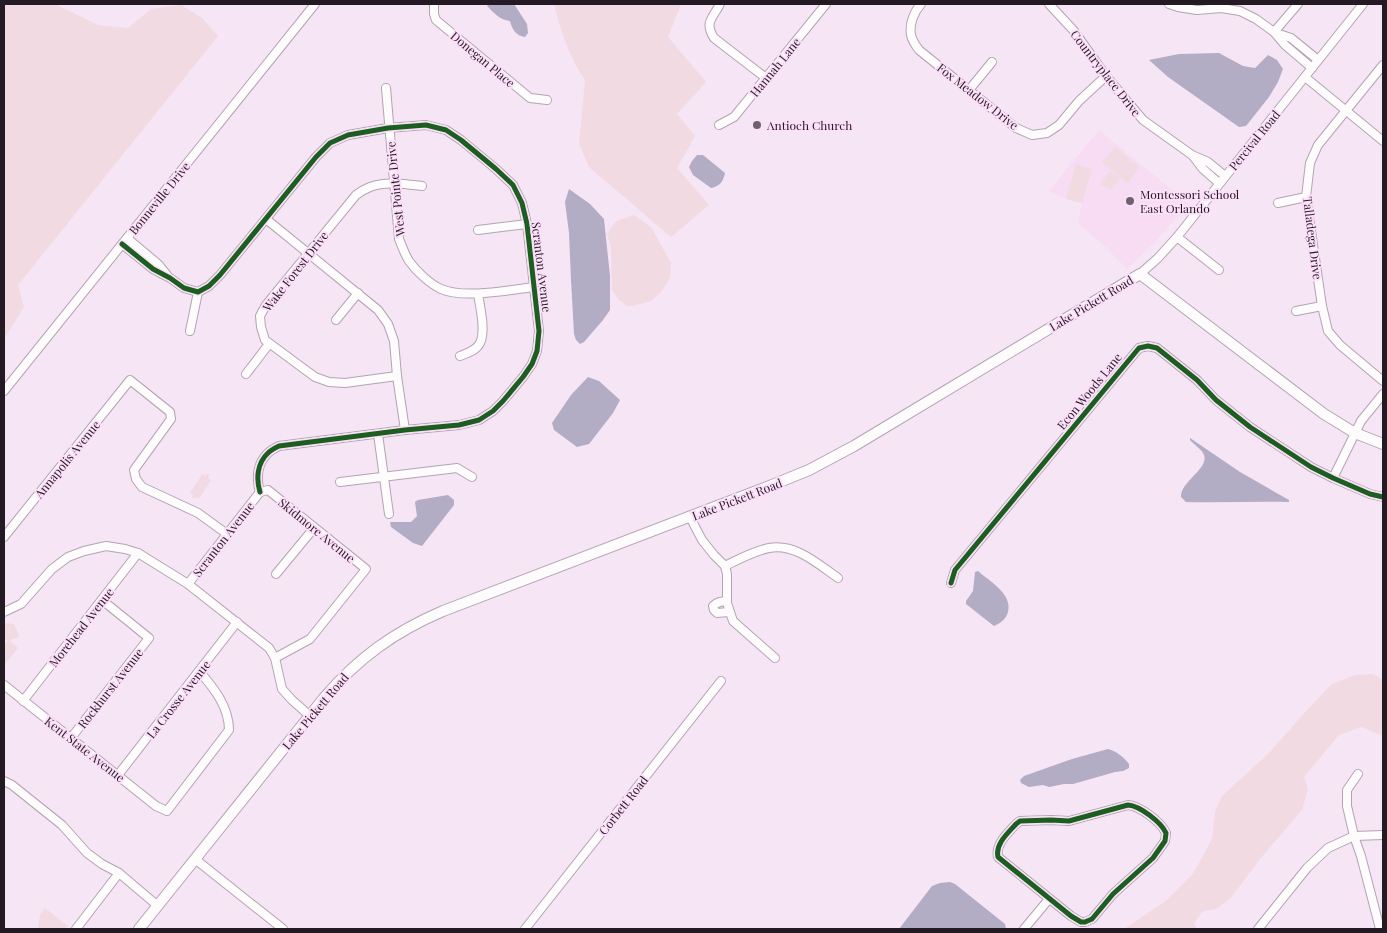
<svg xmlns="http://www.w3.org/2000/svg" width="1387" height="933" viewBox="0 0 1387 933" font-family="'Playfair Display',serif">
	<rect width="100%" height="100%" fill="#f6e5f4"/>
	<path fill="#f7dcf4" d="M1099 130 1189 204 1154 243 1127 269 1107 248 1078 223 1082 203 1066 199 1049 191Z"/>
	<g fill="#f2dae2">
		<path d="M4 4H55L98 25 128 28 151 9 181 5 202 18 218 36 18 285 24 307 4 339Z"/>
		<path d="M554 4H681L668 37 706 82 677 114 695 136 677 168 709 205 671 237 589 167 579 144 585 80C570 58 560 30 554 4Z"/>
		<path d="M1115 147 1140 168 1127 183 1102 162Z"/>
		<path d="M1076 164 1092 169 1082 203 1066 199Z"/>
		<path d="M1110 171 1120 178 1111 190 1100 184Z"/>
		<path d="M634 215 651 227 671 263 670 277 662 291 651 301 633 306H627L619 300 612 290 611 247 607 234 616 221Z"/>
		<path d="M202 474 205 476 207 474 209 475 208 478 211 480 199 499 196 497 194 499 192 497 193 495 190 493Z"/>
		<path d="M4 623 14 624 19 635V637L9 640 18 648 5 664 4 663V646L8 640H4Z"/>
		<path d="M1373 674 1383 680V736L1361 727 1339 735 1304 777 1308 789 1302 810 1260 859 1230 899 1216 909 1203 911 1194 923 1197 929H1124L1167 900 1193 874 1212 839 1215 812 1222 796 1269 753 1307 710 1332 684 1355 675Z"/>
		<path d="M45 908 68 926 65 929H39L38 928 40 915Z"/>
	</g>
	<g fill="#b2acc4">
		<path d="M489 4H514L527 24 528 33 525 37C516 36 512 29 510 21 500 20 494 13 487 6Z"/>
		<path d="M1219 53 1243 66 1255 68 1268 55 1277 60 1283 69 1278 82 1269 97 1246 126 1239 127 1168 77 1149 60 1179 54Z"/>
		<path d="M697 155H703L725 173C723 182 720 186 711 188L693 175 689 167 692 161Z"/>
		<path d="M569 189 590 204 604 219 605 229 610 276V310L603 320 584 342 580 344 576 340 574 334 571 280 569 233 565 202Z"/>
		<path d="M588 377 599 381 620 400 613 413 589 444 577 447 554 430 552 423 571 395Z"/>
		<path d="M1190 438 1240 472 1289 500V502C1255 501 1220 503 1186 502L1181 497C1180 482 1209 469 1204 455 1202 449 1194 445 1190 440Z"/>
		<path d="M448 495 454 500V505L422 546 413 543 391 527 390 522H411L417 516 415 502 418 500Z"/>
		<path d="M978 571C989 581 1013 594 1008 612 1006 619 1001 623 994 626L966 604V601L973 591 975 572Z"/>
		<path d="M1108 749C1116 751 1124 757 1129 764V768L1123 771 1115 772 1073 784H1064L1049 787 1043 785 1029 787 1021 783 1020 780 1024 776 1072 759Z"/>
		<path d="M950 882 955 884 1005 924 1006 929H899L932 886 940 883Z"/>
	</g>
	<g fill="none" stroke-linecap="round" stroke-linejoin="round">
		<defs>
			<g id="minor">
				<path d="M434 4V14L436 20 530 98 547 100"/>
				<path d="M720 4C713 18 704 22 714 38L766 78"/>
				<path d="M921 4C914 12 909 24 911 35 912 40 916 46 919 50L1016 128 1032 135 1047 133 1059 125 1079 101 1106 76"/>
				<path d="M1049 4 1074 31 1106 76 1143 120 1192 155 1208 162 1225 176"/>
				<path d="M1169 4 1178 7 1197 10 1221 8 1240 11 1256 19 1274 32 1285 45 1312 68"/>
				<path d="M1274 32 1298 4"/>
				<path d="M1276 33 1291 38 1318 60"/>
				<path d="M1383 65 1318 145 1310 163 1306 197 1322 306 1328 331 1340 345 1383 381"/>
				<path d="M1305 77 1383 141"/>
				<path d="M386 88 399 239C402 246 405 255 409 261 416 271 430 284 441 289 464 299 509 290 534 287"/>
				<path d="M969 90 992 62"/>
				<path d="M719 125 734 117 826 4"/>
				<path d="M1193 156 1203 169 1219 183"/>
				<path d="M1278 203 1306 197"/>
				<path d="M266 219 378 310 388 324 394 341 397 376 405 430"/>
				<path d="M478 230 527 224"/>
				<path d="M1177 237 1219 270"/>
				<path d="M127 238 158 264 167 275"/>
				<path d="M122 244 153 269 170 278 184 288 198 292 209 286 220 275 316 157 330 143 348 135 388 128 426 125 446 130 461 140 496 169 513 185 522 203 527 224 539 331 537 351 532 364 523 377 503 401 493 411 479 420 459 425 405 430 279 446C275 448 271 450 268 453 257 463 256 479 260 492"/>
				<path d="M1140 274 1158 258 1177 237 1363 4"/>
				<path d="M1296 311 1322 306"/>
				<path d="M336 320 358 293"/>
				<path d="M190 331 198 292"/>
				<path d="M460 356C467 353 476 351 480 343 486 331 480 307 478 294"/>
				<path d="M246 374 269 344"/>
				<path d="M397 376 345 383 329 382 315 377 265 340 261 327 260 316 266 305 356 195C360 192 365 189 370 187 385 181 405 184 422 186"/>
				<path d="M4 391 315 4"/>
				<path d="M378 434 389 514"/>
				<path d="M1333 478 1361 421 1383 394"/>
				<path d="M340 482 457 468 472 477"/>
				<path d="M260 492 268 490 366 569 310 639 275 658"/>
				<path d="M690 517 702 540 714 555 725 566 727 574V603L733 621 775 658"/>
				<path d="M4 537 130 380 170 412 171 419 134 470 136 479 142 487 198 513 227 534"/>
				<path d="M725 566C739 559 754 551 769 548 795 543 818 564 838 578"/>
				<path d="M276 574 314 528"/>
				<path d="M951 583 955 570 1139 348 1148 346 1157 348 1197 380 1216 400 1250 427 1311 467 1333 478 1370 494 1383 497"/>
				<path d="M188 584 260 492"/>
				<path d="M727 601C721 601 717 602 713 606L714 610 717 613 729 612"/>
				<path d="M4 612 21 604 52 569 68 557 84 551 106 546 125 549 138 553 188 584 269 648 275 658 282 689 292 700 310 716"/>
				<path d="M4 685 156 806 167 811 229 730C229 707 214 688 199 671"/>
				<path d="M23 701 138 553"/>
				<path d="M71 738 149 638 102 600"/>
				<path d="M1358 774 1347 790V806L1354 836 1361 856 1380 929"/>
				<path d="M118 775 237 622"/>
				<path d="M4 781 12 785 62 825 87 853 102 864 119 873 158 906"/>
				<path d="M1128 805C1140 806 1161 822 1166 833L1165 841 1153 858 1113 894 1092 919 1085 922H1081L1071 916 998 857C995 844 1008 833 1016 824L1020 821 1051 820 1069 821Z"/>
				<path d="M195 859 283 929"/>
				<path d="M76 929 119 873"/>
				<path d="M525 929 721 681"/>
				<path d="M1024 929 1049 899"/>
				<path d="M1258 929 1307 868 1328 848 1354 836 1383 835"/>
			</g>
			<path id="major" d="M139 929 324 698C358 658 394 632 443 611L772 485 809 470 854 446 1140 274 1324 414 1355 433 1383 444"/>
		</defs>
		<use href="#minor" stroke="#b2a5b1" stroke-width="10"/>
		<use href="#major" stroke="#b2a5b1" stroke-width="12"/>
		<use href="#minor" stroke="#fefbfd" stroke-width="8"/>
		<use href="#major" stroke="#fefbfd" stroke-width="10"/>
		<defs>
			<g id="cycleway">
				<path d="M122 244 153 269 170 278 184 288 198 292 209 286 220 275 316 157 330 143 348 135 388 128 426 125 446 130 461 140 496 169 513 185 522 203 527 224 539 331 537 351 532 364 523 377 503 401 493 411 479 420 459 425 405 430 279 446C275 448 271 450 268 453 257 463 256 479 260 492"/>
				<path d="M951 583 955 570 1139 348 1148 346 1157 348 1197 380 1216 400 1250 427 1311 467 1333 478 1370 494 1383 497"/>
				<path d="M1128 805C1140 806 1161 822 1166 833L1165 841 1153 858 1113 894 1092 919 1085 922H1081L1071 916 998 857C995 844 1008 833 1016 824L1020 821 1051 820 1069 821Z"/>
			</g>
		</defs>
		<use href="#cycleway" stroke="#fcdff9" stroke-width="8"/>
		<use href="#cycleway" stroke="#1b5e20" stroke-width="5"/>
	</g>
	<g fill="#6e616c" stroke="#fcdff9" stroke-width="2">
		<circle cx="757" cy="125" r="5"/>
		<circle cx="1130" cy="201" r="5"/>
	</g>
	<g text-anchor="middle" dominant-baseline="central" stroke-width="4" stroke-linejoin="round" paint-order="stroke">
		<g font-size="12" fill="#241a23" stroke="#fcdff9">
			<text transform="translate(483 59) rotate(40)">Donegan Place</text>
			<text transform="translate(775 67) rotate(-51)">Hannah Lane</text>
			<text transform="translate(1106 73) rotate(52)">Countryplace Drive</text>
			<text transform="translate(978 96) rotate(38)">Fox Meadow Drive</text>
			<text transform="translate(1254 140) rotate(-51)">Percival Road</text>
			<text transform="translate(395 189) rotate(-96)">West Pointe Drive</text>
			<text transform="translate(159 198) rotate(-51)">Bonneville Drive</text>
			<text transform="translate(1313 238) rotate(83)">Talladega Drive</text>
			<text transform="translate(542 267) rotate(83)">Scranton Avenue</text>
			<text transform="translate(295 271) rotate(-52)">Wake Forest Drive</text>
			<text transform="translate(1091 303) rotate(-31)">Lake Pickett Road</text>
			<text transform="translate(1089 391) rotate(-51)">Econ Woods Lane</text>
			<text transform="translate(67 459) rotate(-51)">Annapolis Avenue</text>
			<text transform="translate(737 499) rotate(-21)">Lake Pickett Road</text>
			<text transform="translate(317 530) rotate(39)">Skidmore Avenue</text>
			<text transform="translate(223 539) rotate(-52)">Scranton Avenue</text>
			<text transform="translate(81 627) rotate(-52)">Morehead Avenue</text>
			<text transform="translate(110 688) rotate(-52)">Rockhurst Avenue</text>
			<text transform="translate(178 699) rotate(-52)">La Crosse Avenue</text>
			<text transform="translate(315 711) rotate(-50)">Lake Pickett Road</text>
			<text transform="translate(85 749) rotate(38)">Kent State Avenue</text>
			<text transform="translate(623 805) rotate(-52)">Corbett Road</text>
		</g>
		<g font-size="12" fill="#241a23" stroke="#fcdff9" text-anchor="start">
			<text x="767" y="125">Antioch Church</text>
			<text x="1140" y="194">Montessori School<tspan x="1140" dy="14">East Orlando</tspan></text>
		</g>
	</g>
	<rect width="1387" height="933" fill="none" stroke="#241a23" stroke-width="10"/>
</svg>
